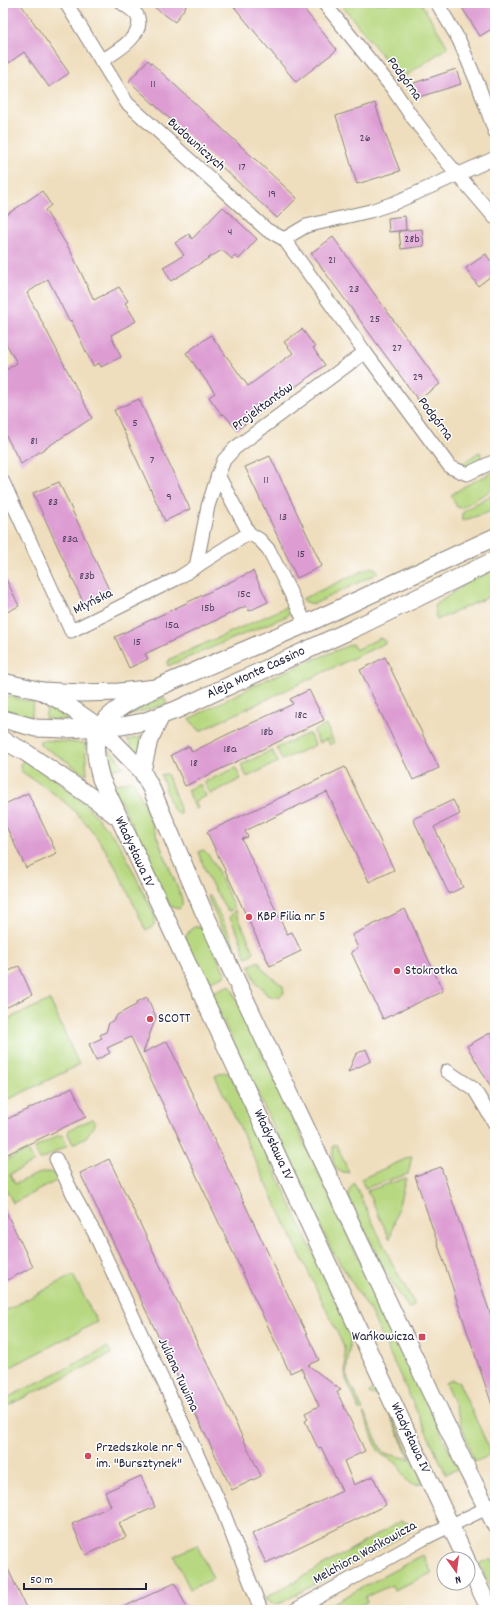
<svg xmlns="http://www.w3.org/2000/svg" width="498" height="1613" viewBox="0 0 498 1613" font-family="Dekko,sans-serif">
	<rect width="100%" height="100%" fill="#fff"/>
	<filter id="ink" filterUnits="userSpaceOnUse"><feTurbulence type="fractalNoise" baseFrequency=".025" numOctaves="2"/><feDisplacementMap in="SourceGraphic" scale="8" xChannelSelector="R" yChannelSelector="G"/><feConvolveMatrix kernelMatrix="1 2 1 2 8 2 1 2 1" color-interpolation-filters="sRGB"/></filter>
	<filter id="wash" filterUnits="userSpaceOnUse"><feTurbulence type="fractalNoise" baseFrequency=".012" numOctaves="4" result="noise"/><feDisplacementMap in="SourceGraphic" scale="16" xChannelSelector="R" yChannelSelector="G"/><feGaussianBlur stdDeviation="0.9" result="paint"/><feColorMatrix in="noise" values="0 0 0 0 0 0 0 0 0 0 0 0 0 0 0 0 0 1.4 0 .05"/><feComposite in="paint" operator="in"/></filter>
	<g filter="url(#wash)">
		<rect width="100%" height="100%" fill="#efdebd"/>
		<g fill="#b7d880" stroke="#6c7d5e">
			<path d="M340 3H421L448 47 401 79Z"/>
			<path d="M479 452 481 453 480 461 471 468 460 465Z"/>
			<path d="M495 471V488L461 508 457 507 451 495 465 486Z"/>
			<path d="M495 493V510L462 521V514L465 510Z"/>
			<path d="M371 567 376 569 378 573 314 604 306 602 302 599Z"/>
			<path d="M495 569V594L437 620 435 615 436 612 434 606 469 581Z"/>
			<path d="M289 606 290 610 287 616 168 666 167 663 170 659Z"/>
			<path d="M380 638 387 642 200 731 189 719 267 679 352 644 356 650Z"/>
			<path d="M3 695 34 702 31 717 3 709Z"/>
			<path d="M164 697 167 704 128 715 129 713Z"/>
			<path d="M47 707 67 717 66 720 45 719Z"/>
			<path d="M326 725 334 743 330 745 327 739 319 743 313 731Z"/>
			<path d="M309 733 315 745 282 760 277 748Z"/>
			<path d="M141 737V759L127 740Z"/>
			<path d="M42 740 85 743 87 774H84L65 760 40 745V741Z"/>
			<path d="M107 749 112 752 124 767 108 770 106 755Z"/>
			<path d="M272 750 278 762 247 777 241 765Z"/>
			<path d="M23 760 55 779 86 805 111 833 122 848 130 865 155 916C156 924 153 927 146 931 126 888 107 840 70 807 55 793 38 783 21 771L20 765Z"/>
			<path d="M236 768 241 779 210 794 204 782Z"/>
			<path d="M165 774H167L178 802 181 814H178L172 808 161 775Z"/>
			<path d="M133 780 145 807 182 899V906L179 909 170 906 113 785Z"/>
			<path d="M200 784 206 796 195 801 198 808 196 809 187 790Z"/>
			<path d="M203 850C214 856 228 895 234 908L228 912 209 880 198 852Z"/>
			<path d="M207 896H210L231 937 238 957 236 959Z"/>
			<path d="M235 910 254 952 246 958 239 936 230 917Z"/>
			<path d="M194 927H199L204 930 226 975 206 983 185 939 189 931Z"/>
			<path d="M259 961 263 970 283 986 284 993C279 999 273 997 267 995L260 986 257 985 249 966Z"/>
			<path d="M230 985 458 1469 446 1474 370 1311 331 1249 210 993Z"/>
			<path d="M50 1000 79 1065 3 1102V1021Z"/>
			<path d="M224 1072 230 1074 351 1334 346 1375 363 1410 360 1411 346 1379 344 1347 215 1076Z"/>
			<path d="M92 1119 95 1121V1124L86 1137 73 1144 68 1134 69 1130Z"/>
			<path d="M59 1135 63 1136 67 1146 40 1160 35 1150 36 1147Z"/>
			<path d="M336 1144 349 1172C330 1174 333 1159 333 1146Z"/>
			<path d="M26 1151 29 1152 34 1162 10 1174 15 1184C26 1180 52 1162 58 1180L13 1203 3 1183V1162Z"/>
			<path d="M412 1156 408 1174 365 1188 361 1179Z"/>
			<path d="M406 1178 390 1239 367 1191Z"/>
			<path d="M354 1183 393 1265 415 1305 409 1309 386 1273 348 1196 349 1191Z"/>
			<path d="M73 1275 97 1322 3 1371V1312Z"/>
			<path d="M108 1347 111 1354 3 1408V1400Z"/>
			<path d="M452 1380 459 1383 490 1450C489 1458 481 1459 474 1462L456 1408 445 1383Z"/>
			<path d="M372 1389 382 1396 423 1483C405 1491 405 1472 396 1463 390 1458 382 1457 378 1450L363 1414 364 1413 383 1453 410 1459 381 1397 369 1393V1392Z"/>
			<path d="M401 1521 409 1523 413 1530 281 1603 273 1604 264 1599Z"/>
			<path d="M197 1545 213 1579 190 1589 174 1556Z"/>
			<path d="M423 1555 432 1573 394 1590 392 1585 365 1597 367 1602 350 1610H320Z"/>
			<path d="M490 1559H492L495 1565V1596L480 1566V1563Z"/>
		</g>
		<g id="blocks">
			<g fill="#dd9dd3">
				<path d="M3 3H20L69 73 49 87 24 52 3 67Z"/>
				<path d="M148 3H188L175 22Z"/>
				<path d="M231 3H299L337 50 296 82Z"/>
				<path d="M459 3H495V27L480 36Z"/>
				<path d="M148 60 297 198 277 218 129 81Z"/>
				<path d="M456 69 461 84 419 97 414 83Z"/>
				<path d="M375 103 384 131 400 171 357 184 336 116Z"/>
				<path d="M42 191 51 205 45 210 71 252 94 300 119 287 128 301 125 303 136 321 111 335 121 357 101 367 99 363 93 366 71 320 69 321 48 279 27 293 92 418 21 464 3 430V372L17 363 3 338V217Z"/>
				<path d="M223 207 257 239 239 259 235 256 232 259 222 250 171 281 163 267 184 255 175 243 189 234 192 239Z"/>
				<path d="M405 216 406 230 389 232 388 218Z"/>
				<path d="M422 229 424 246 401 249 399 231Z"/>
				<path d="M333 237 440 384 418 400 311 253Z"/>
				<path d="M486 254 495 268V273L478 286 466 268Z"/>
				<path d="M302 329 315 347 313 348 325 365 237 430 224 414 222 415 209 397 215 393 186 353 211 335 248 386 293 353 284 342Z"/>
				<path d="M139 399 190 509 165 521 114 410Z"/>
				<path d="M270 456 322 566 297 578 245 467Z"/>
				<path d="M59 482 110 592 84 604 33 493Z"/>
				<path d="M253 571 268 602 249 611 246 606 174 640 145 654 148 659 129 668 115 637Z"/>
				<path d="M3 573 19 606 3 614Z"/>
				<path d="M385 657 439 768 413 780 360 670Z"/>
				<path d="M309 690 324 720 185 786 171 755 189 746 192 752 228 734 293 704 290 699Z"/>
				<path d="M345 767 394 870 369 882 327 792 245 831 248 837 242 839 287 934 292 932 301 951 270 966 207 832Z"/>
				<path d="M28 793 57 854 26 868 3 820V805Z"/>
				<path d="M453 800 460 814 434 827 463 887 449 894 413 819Z"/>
				<path d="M405 909 443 991 383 1019 351 952 358 948 352 935Z"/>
				<path d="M19 966 32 995 3 1009V974Z"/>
				<path d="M147 997 156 1017 143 1053 167 1041 319 1360 308 1365 341 1390 337 1392 365 1451 344 1461 354 1485 373 1476 386 1505 266 1563 252 1534 342 1491 321 1447 318 1448 305 1421 308 1419 305 1413 319 1406 301 1368 290 1373 131 1037 107 1048 110 1053 96 1060 89 1044 102 1038 100 1035 106 1032 109 1023 115 1019 117 1015 136 1005 137 1002Z"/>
				<path d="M490 1033 495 1042V1094L467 1046Z"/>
				<path d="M366 1049 371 1061 348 1072 356 1054Z"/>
				<path d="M72 1088 86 1117 3 1156V1121Z"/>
				<path d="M109 1159 261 1476 232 1490 80 1173Z"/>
				<path d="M441 1167 495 1328V1408H493L415 1176Z"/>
				<path d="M3 1206 33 1267 3 1282Z"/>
				<path d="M141 1476 155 1507 119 1523 126 1537 86 1555 72 1524 111 1506 105 1492Z"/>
				<path d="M3 1558 27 1610H3Z"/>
				<path d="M175 1583 188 1610H117Z"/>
			</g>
		</g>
	</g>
	<g filter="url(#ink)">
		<use href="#blocks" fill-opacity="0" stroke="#88807c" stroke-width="1"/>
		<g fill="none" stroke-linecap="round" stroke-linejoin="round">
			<defs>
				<g id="minor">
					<path d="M66 3 127 103 267 230 284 239 365 352 235 448 224 460 218 475 249 533 260 540 269 550 306 624"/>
					<path d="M324 3 393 89 410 114 442 156 495 218"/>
					<path d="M437 3 459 40 479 87 495 132"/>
					<path d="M101 61C114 53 147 35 137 15 133 10 127 7 122 3"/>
					<path d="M284 239 306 226 370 211 394 203 495 158"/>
					<path d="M365 352 450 467 467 474 495 461"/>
					<path d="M3 482 71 631 178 578 249 533"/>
					<path d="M196 567 208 506 218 475"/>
					<path d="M447 1071 474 1089 495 1124"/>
					<path d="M56 1159 74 1196 94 1232 221 1506 261 1610"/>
					<path d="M295 1610 423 1539 495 1504"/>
				</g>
				<g id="tertiary">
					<path d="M3 682 42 691 81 693 119 692 156 688 306 624 495 537"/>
					<path d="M156 688C138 697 112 709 100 727 92 741 97 765 101 779L466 1559"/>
					<path d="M42 691 61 701 100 728 142 771 151 788 203 910 468 1471 495 1524"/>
					<path d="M3 719 36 728 66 729 122 726 143 722 176 710 353 629 495 560"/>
					<path d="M3 740 25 752 97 801 115 815"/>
					<path d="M142 771 149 740 161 716"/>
					<path d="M468 1564 490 1610"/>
				</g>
			</defs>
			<use href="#minor" stroke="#88807c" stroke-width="15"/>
			<use href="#tertiary" stroke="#88807c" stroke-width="19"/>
			<use href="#minor" stroke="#fff" stroke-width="13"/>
			<use href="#tertiary" stroke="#fff" stroke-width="17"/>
		</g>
	</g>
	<g fill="#d1495b" stroke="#fff" stroke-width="1.5">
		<circle cx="249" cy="917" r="4"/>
		<circle cx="397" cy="971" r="4"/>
		<circle cx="150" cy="1019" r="4"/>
		<rect x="418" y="1333" width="8" height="8" rx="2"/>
		<circle cx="88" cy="1456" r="4"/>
	</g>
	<g text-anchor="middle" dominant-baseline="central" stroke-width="3" stroke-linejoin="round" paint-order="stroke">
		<g font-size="12" fill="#514161">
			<text x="153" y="84">11</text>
			<text x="365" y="138">26</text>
			<text x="242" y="167">17</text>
			<text x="272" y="194">19</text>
			<text x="230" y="232">4</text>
			<text x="412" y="239">28b</text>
			<text x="332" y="260">21</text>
			<text x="354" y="289">23</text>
			<text x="375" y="319">25</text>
			<text x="397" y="348">27</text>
			<text x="418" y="377">29</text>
			<text x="135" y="423">5</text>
			<text x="34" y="441">81</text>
			<text x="152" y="460">7</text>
			<text x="266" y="480">11</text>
			<text x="169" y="497">9</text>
			<text x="53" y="502">83</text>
			<text x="283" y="517">13</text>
			<text x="70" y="539">83a</text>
			<text x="301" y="554">15</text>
			<text x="87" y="576">83b</text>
			<text x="244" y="594">15c</text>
			<text x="208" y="608">15b</text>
			<text x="172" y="625">15a</text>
			<text x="137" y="642">15</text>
			<text x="301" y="715">18c</text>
			<text x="267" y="732">18b</text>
			<text x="230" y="749">18a</text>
			<text x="194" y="763">18</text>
		</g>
		<g font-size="14" fill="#22223b" stroke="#fff">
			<text transform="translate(404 79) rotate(54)">Podgórna</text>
			<text transform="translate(196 145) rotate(42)">Budowniczych</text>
			<text transform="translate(263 407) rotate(-36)">Projektantów</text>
			<text transform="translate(435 419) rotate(53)">Podgórna</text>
			<text transform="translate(93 602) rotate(-26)">Młyńska</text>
			<text transform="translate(256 673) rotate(-25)">Aleja Monte Cassino</text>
			<text transform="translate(134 852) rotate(65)">Władysława IV</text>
			<text transform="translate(273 1145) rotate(65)">Władysława IV</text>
			<text transform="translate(178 1375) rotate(65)">Juliana Tuwima</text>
			<text transform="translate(410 1438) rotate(65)">Władysława IV</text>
			<text transform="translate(365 1553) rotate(-29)">Melchiora Wańkowicza</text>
		</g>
		<g font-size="14" fill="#22223b" stroke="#fff" text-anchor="start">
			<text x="257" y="917">KBP Filia nr 5</text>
			<text x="405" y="971">Stokrotka</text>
			<text x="158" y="1019">SCOTT</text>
			<text x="414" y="1337" text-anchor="end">Wańkowicza</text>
			<text x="96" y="1448">Przedszkole nr 9<tspan x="96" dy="16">im. "Bursztynek"</tspan></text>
		</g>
	</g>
	<rect width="498" height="1613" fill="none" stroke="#fff" stroke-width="16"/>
	<g transform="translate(456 1571) rotate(166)"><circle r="19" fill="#ffffff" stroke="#a7a7b1"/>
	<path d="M0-3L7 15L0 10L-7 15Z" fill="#d1495b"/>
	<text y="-6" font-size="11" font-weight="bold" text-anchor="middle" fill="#22223b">N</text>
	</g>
	<path d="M24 1583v6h122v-6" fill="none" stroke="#22223b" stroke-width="2"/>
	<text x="30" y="1583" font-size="12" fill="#22223b" stroke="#ffffff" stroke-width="3" paint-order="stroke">50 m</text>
</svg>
